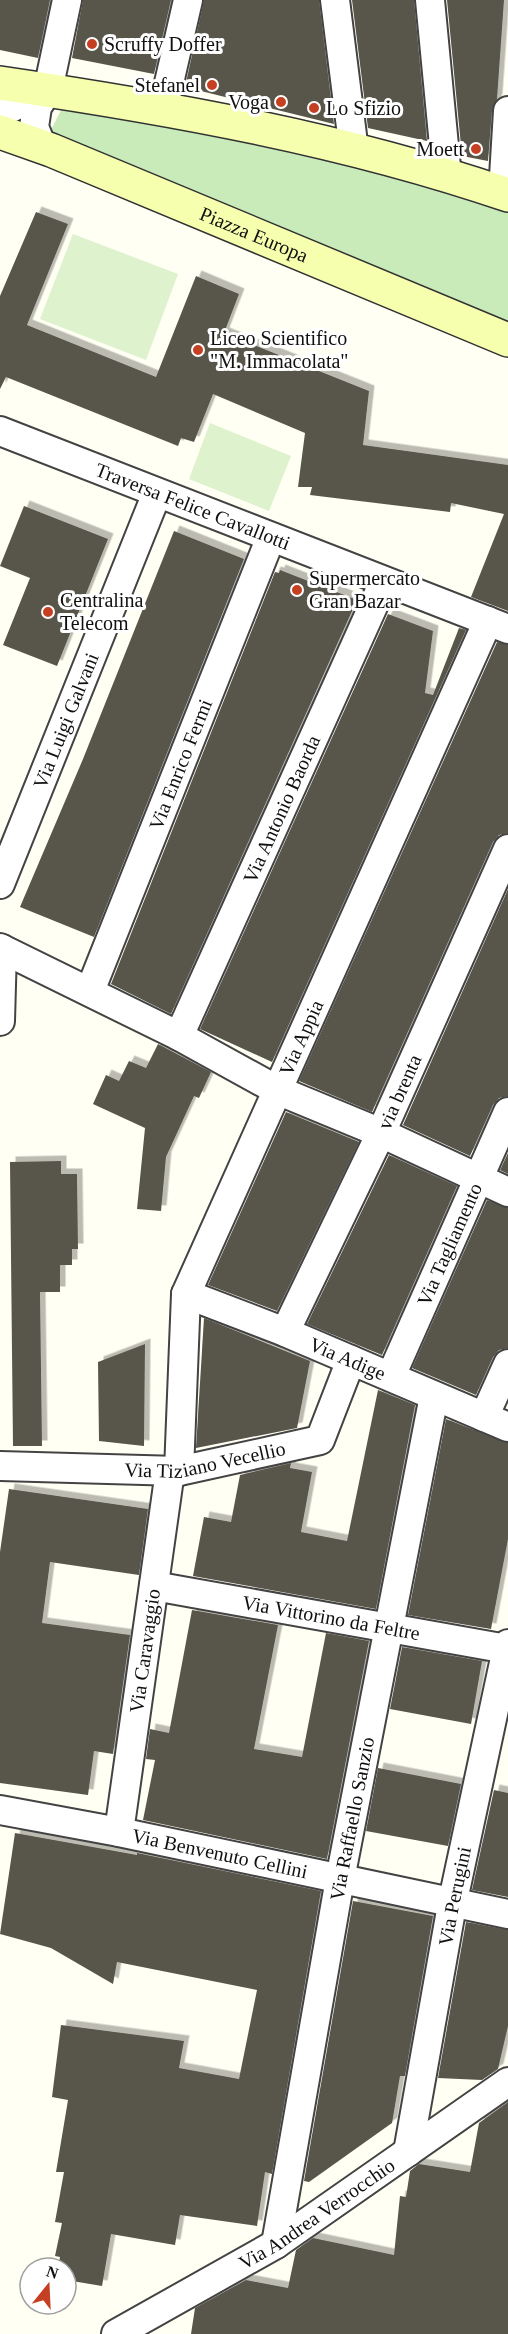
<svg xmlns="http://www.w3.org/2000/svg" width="508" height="2334" viewBox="0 0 508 2334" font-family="'Times New Roman',serif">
	<defs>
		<filter id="shadow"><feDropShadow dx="5.5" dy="-5.5" stdDeviation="0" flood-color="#0004"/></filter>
	</defs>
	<rect width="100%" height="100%" fill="#fffff3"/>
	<path fill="#c9ebba" d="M70 93 508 204V338L42 147Z"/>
	<g fill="#ddf2cd">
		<path d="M73 234 178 274 146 360 40 319Z"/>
		<path d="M210 423 291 456 269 511 189 479Z"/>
	</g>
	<g fill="#59544c" filter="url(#shadow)">
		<path d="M0 0H50L38 58 0 50Z"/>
		<path d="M83 0H171L154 74 72 58Z"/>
		<path d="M204 0H319L334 124 185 87Z"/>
		<path d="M352 0H414L427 141 368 128Z"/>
		<path d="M447 0H504L497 99 492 110 488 161 462 156Z"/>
		<path d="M36 212 68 224 27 325 156 377 196 276 239 294 224 333 369 391 363 445 508 465V611L471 597 504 514 451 503 450 512 310 495 312 487H298L305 433 213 394 194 442 181 438 178 446 6 377 0 389V296Z"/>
		<path d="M24 506 108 539 57 666 3 645 30 578 0 566Z"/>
		<path d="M174 531 244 559 94 937 20 907 83 759Z"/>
		<path d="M280 570 357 600 171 1014 111 984 275 572 279 573Z"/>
		<path d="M388 614 433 631 425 693 433 695 459 628 466 630 272 1062 200 1029Z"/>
		<path d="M497 642 508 645V833L499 835 493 842 372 1112 299 1081Z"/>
		<path d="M508 889V1096L499 1098 493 1105 470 1156 403 1125Z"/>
		<path d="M158 1044 211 1072 199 1098 194 1096 166 1157 161 1211 137 1209 145 1128 93 1104 106 1075 119 1081 129 1061 146 1068Z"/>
		<path d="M286 1112 359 1142 277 1311 208 1285Z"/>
		<path d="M508 1153V1174L500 1170Z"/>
		<path d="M389 1155 457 1186 382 1355 307 1324Z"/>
		<path d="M61 1161V1174H77L78 1249H72V1265H60V1292H40L42 1446H13L10 1162Z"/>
		<path d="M487 1200 508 1208V1348L499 1350 493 1357 476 1395 412 1368Z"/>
		<path d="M204 1318 310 1361 297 1428 196 1448Z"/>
		<path d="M145 1344 144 1446 99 1441 98 1362Z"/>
		<path d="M378 1390 415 1405 376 1609 193 1576 204 1517 231 1522 240 1475 291 1463 290 1468 312 1472 301 1532 347 1541Z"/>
		<path d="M446 1419 508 1443V1539L491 1629 408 1615Z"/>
		<path d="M9 1489 148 1509 139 1575 50 1562 42 1623 130 1635 113 1754 94 1751 88 1795 0 1783V1552Z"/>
		<path d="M192 1610 278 1625 254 1749 302 1757 326 1633 369 1641 327 1859 143 1820 155 1760 146 1759 150 1729 169 1733Z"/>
		<path d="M402 1647 482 1661 471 1724 390 1709Z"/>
		<path d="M378 1768 461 1784 448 1846 366 1831Z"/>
		<path d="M494 1790 508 1793V1897L472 1890Z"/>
		<path d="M15 1833 137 1855V1853L321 1891 272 2174 265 2172 257 2226 180 2215 175 2245 111 2234 102 2286 66 2280V2268H58L60 2257 55 2256 62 2223 55 2222 64 2172H56L68 2100 52 2097 61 2025 184 2041 179 2068 239 2079 257 1990 117 1962 113 1984 51 1948 0 1934Z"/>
		<path d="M353 1901 433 1916 405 2076H400L392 2123 309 2182 304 2181Z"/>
		<path d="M466 1922 508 1930V2026L498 2069 482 2080 438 2078Z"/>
		<path d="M508 2102V2334H191L195 2308 246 2280 288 2288 296 2250 313 2238 394 2255 400 2196 406 2197 410 2171 419 2164 470 2172 479 2123Z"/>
	</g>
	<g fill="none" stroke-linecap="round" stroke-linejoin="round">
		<defs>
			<g id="minor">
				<path d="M335 0 354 151"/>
				<path d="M430 0 447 177"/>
				<path d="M163 109 188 0"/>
				<path d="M0 113 48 90"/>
				<path d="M42 147 34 127 37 107 48 90 67 0"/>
				<path d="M503 193 508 111"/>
				<path id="s1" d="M0 431 508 629"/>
				<path id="s2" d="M0 884 157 493"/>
				<path d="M0 948 179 1036 277 1090 381 1133 508 1192"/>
				<path id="s3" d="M90 991 271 537"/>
				<path d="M0 1021 2 949"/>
				<path id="s4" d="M179 1036 384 582"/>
				<path id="s5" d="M186 1294 285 1332 508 1427"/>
				<path id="s6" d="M285 1332 381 1133 508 849"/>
				<path id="s7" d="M391 1376 508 1112"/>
				<path d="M484 1417 508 1364"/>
				<path id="s8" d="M0 1466 179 1471 320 1440 351 1360"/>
				<path id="s9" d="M179 1471 186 1294 488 621"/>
				<path id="s10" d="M154 1586 507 1649"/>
				<path id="s11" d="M0 1810 119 1832 508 1914"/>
				<path id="s12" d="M119 1832 170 1471"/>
				<path id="s13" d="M408 2152 452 1905 508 1644"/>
				<path id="s14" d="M276 2244 340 1879 434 1396"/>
				<path id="s15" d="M116 2334 276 2244 508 2082"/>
			</g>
			<g id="secondary">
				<path d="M0 83C171 108 344 139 508 195"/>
				<path id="s16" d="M0 132 51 150 508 340"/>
			</g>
		</defs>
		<use href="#minor" stroke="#434343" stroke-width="32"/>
		<use href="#secondary" stroke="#323232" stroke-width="36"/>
		<use href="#minor" stroke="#fff" stroke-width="28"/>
		<use href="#secondary" stroke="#f6ffae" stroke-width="33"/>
	</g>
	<g fill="#c53f22" stroke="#fff" stroke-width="2">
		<circle cx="92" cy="44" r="6"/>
		<circle cx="212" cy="85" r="6"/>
		<circle cx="281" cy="102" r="6"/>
		<circle cx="314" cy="108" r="6"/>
		<circle cx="476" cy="149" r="6"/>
		<circle cx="198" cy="350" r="6"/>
		<circle cx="297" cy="590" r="6"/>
		<circle cx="48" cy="612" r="6"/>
	</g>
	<g text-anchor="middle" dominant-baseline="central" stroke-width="6" stroke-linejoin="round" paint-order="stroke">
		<g font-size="20" fill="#101010" stroke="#fff" text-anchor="start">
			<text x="104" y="44">Scruffy Doffer</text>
			<text x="200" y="85" text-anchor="end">Stefanel</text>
			<text x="269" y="102" text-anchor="end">Voga</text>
			<text x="326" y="108">Lo Sfizio</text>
			<text x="464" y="149" text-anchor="end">Moett</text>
			<text x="210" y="338">Liceo Scientifico<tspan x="210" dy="23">"M. Immacolata"</tspan></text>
			<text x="309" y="578">Supermercato<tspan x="309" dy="23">Gran Bazar</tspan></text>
			<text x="60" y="600">Centralina<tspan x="60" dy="23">Telecom</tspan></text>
		</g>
		<g font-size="20" fill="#101010" stroke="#fff">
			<text stroke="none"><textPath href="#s16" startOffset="274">Piazza Europa</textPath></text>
			<text stroke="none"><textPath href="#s1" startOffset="207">Traversa Felice Cavallotti</textPath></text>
			<text stroke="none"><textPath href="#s2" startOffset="176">Via Luigi Galvani</textPath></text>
			<text stroke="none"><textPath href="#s3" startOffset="244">Via Enrico Fermi</textPath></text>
			<text stroke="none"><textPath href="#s4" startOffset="249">Via Antonio Baorda</textPath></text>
			<text stroke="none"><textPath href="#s9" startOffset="458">Via Appia</textPath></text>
			<text stroke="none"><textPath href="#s6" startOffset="266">via brenta</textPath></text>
			<text stroke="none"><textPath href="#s7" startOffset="144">Via Tagliamento</textPath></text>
			<text stroke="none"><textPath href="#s5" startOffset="174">Via Adige</textPath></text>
			<text stroke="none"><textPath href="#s8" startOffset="206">Via Tiziano Vecellio</textPath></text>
			<text stroke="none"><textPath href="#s10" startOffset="180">Via Vittorino da Feltre</textPath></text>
			<text stroke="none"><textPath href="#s12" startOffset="183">Via Caravaggio</textPath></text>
			<text stroke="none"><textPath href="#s14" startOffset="432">Via Raffaello Sanzio</textPath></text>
			<text stroke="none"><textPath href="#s11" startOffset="224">Via Benvenuto Cellini</textPath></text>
			<text stroke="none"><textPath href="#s13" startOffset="260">Via Perugini</textPath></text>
			<text stroke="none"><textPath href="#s15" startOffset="234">Via Andrea Verrocchio</textPath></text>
		</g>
	</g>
	<g transform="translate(48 2286) rotate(18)"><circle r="28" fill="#ffffff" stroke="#9f9f9f" stroke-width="1.5"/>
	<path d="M0-4.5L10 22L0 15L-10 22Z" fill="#c53f22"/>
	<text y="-9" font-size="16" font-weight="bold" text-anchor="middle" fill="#101010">N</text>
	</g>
</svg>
